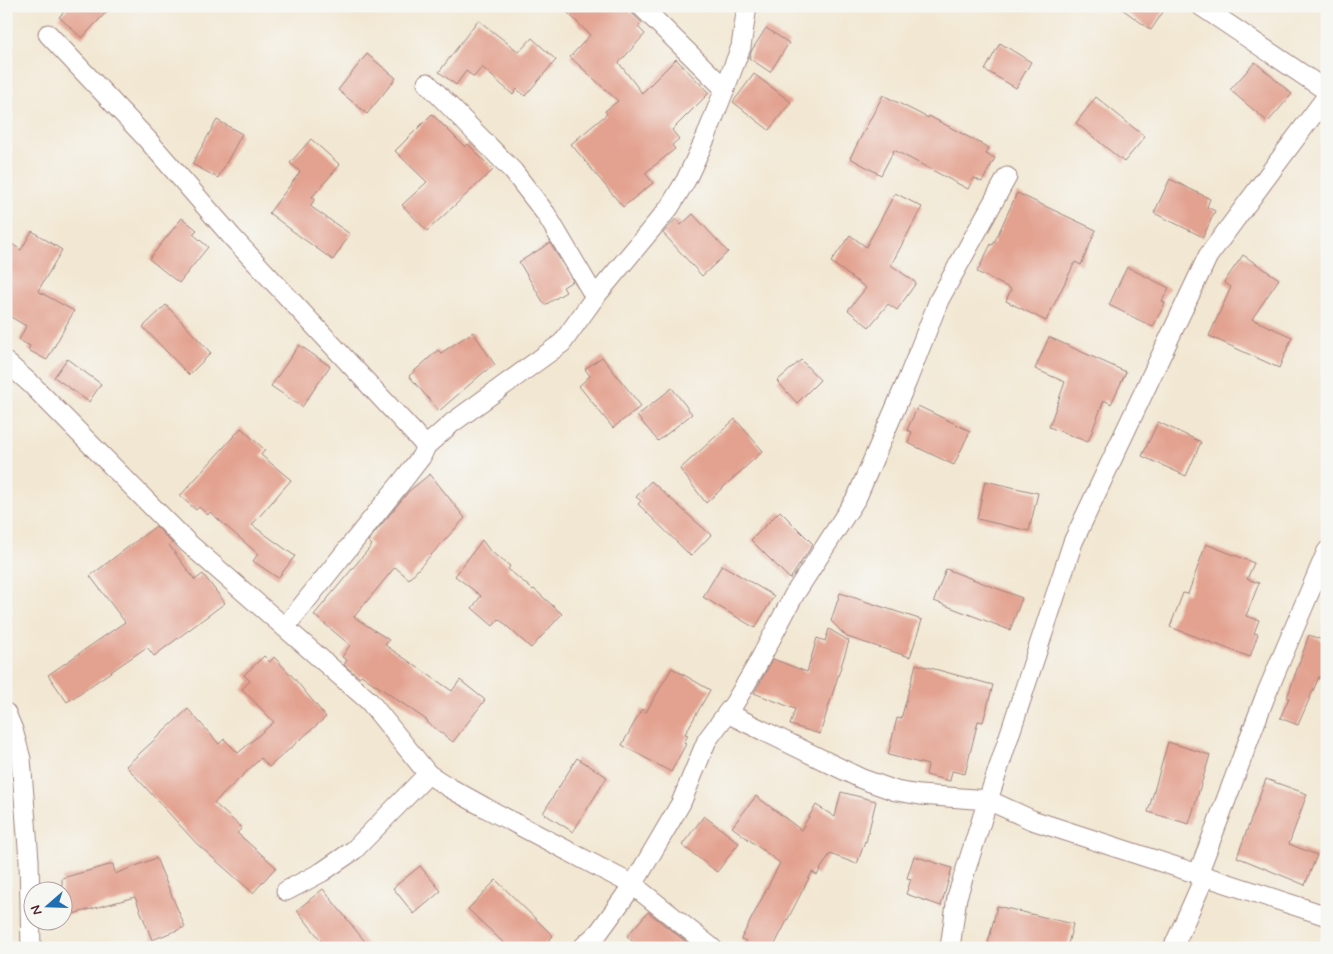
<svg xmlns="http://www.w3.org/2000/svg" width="1333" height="954" viewBox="0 0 1333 954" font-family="Mynerve,sans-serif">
	<rect width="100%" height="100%" fill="#f6f6f2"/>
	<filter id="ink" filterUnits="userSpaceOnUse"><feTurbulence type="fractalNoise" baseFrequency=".02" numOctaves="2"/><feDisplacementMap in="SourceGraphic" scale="10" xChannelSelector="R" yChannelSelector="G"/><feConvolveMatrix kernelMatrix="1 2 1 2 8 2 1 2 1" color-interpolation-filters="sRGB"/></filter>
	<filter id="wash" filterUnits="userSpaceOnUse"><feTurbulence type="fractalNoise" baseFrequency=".0096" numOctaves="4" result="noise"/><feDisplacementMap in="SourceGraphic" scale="20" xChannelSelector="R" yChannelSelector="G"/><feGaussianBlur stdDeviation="1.12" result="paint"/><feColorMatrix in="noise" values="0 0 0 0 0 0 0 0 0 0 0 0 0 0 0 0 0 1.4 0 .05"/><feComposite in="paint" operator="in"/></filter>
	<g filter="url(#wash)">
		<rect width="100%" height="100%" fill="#f2e7d2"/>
		<g id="blocks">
			<g fill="#e3a18f">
				<path d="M70 6H112L82 38 59 17Z"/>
				<path d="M561 6H625L642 23 638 27 645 34 619 63 642 93 676 59 709 93 672 130 679 139 672 145 675 149 645 173 653 183 623 207 571 144 607 114 605 111 618 101 570 57 590 35Z"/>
				<path d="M1118 6H1167L1151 30Z"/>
				<path d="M478 20 519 52 532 38 556 60 525 96 517 89 513 95 482 67 474 77 466 71 456 85 439 72Z"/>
				<path d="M766 28 789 43 770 72 749 58 752 50Z"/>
				<path d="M1000 43 1031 62 1016 88 985 70Z"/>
				<path d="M367 54 396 78 367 114 338 90Z"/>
				<path d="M1255 62 1292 94 1268 122 1230 90Z"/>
				<path d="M754 74 791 102 769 130 733 102Z"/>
				<path d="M883 95 928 118 929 116 989 148 986 154 995 158 982 182 974 178 968 189 894 150 881 175 850 158Z"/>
				<path d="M1096 97 1145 137 1124 162 1076 123Z"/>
				<path d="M432 114 465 147 468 144 493 170 427 231 402 205 427 182 395 151Z"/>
				<path d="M217 120 242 134 218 178 192 164Z"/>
				<path d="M311 139 340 165 312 197 315 199 310 206 350 234 333 260 298 235 269 213 300 172 290 163Z"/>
				<path d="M1170 179 1210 199 1207 207 1215 211 1203 237 1154 213Z"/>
				<path d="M895 193 922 207 891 265 916 283 897 310 888 304 869 327 848 310 866 288 831 262 850 235 866 247Z"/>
				<path d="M1017 193 1096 230 1081 265 1075 262 1046 321 1006 301 1011 289 977 272 991 244 993 245Z"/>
				<path d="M693 214 728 252 702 276 663 233 676 219 681 225Z"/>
				<path d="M182 218 197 230 193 234 208 247 179 283 149 259Z"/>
				<path d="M32 231 62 250 38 291 74 311 47 360 28 350 30 346 19 340 26 326 6 314V240L21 250Z"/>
				<path d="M550 243 573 281 563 287 566 292 545 305 519 262Z"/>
				<path d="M1243 255 1279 279 1252 319 1292 337 1279 368 1209 336 1231 287 1224 282Z"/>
				<path d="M1127 267 1169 288 1162 301 1165 303 1153 327 1109 305Z"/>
				<path d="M166 305 211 353 189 375 143 327Z"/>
				<path d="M473 332 495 365 484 372 439 411 409 376 438 350 441 353Z"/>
				<path d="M1049 337 1126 372 1111 404 1104 400 1088 442 1049 427 1065 382 1035 369Z"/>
				<path d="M299 345 330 366 302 407 271 386Z"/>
				<path d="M602 357 641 406 613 428 579 386 590 376 585 369Z"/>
				<path d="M67 359 101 384 89 402 54 377Z"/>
				<path d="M801 360 820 380 797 403 777 381Z"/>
				<path d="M672 388 692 414 658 441 637 416Z"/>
				<path d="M918 406 970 431 954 465 908 443 912 432 907 430Z"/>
				<path d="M735 419 763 451 706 503 680 469Z"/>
				<path d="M1158 422 1201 442 1186 476 1142 456Z"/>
				<path d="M241 428 265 450 261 455 291 480 252 525 295 556 278 578 253 561 258 554 210 512 208 515 199 507 196 510 180 496Z"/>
				<path d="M430 474 465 518 409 579 395 567 354 617 389 640 385 645 452 691 460 680 485 700 453 742 427 722 428 721 361 675 359 677 344 665 347 660 342 657 350 645 314 615 372 545 368 541 409 491Z"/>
				<path d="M651 481 711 535 691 556 638 504 641 501 636 497Z"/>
				<path d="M985 481 1038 493 1029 531 977 519Z"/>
				<path d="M780 511 813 544 790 579 751 540Z"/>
				<path d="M156 526 172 543 169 545 195 580 203 574 225 603 154 656 147 647 67 702 48 675 125 622 90 576Z"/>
				<path d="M482 540 490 551 510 566 508 569 533 590 534 589 562 614 531 648 499 619 493 626 472 608 481 596 455 576Z"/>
				<path d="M1206 544 1254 563 1247 579 1259 583 1246 616 1259 620 1254 633 1258 634 1250 657 1170 627 1183 593 1188 594Z"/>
				<path d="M722 565 774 596 755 628 703 597Z"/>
				<path d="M946 569 1022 598 1010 630 934 601Z"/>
				<path d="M840 593 922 620 910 657 847 637 831 621Z"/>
				<path d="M829 629 849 641 820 734 790 725 795 709 754 693 773 659 807 672 817 638 825 641Z"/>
				<path d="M1309 635 1327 642V679L1319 677 1298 725 1280 718 1289 698H1287Z"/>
				<path d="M264 656 270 662 274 657 293 677 326 717 269 767 261 758 214 803 242 828 237 833 276 867 253 893 197 844 126 766 188 709 219 744 224 739 238 753 274 722 242 689 250 681 244 675Z"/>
				<path d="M916 664 993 685 983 722 978 721 965 774 952 771 950 781 926 775 928 765 888 755 897 718 901 719Z"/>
				<path d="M672 668 710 690 685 734 688 735 684 743 686 744 671 772 622 745 642 709 646 712Z"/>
				<path d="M1168 742 1210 755 1189 824 1148 812Z"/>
				<path d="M577 758 607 777 573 832 543 813Z"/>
				<path d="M1266 779 1307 794 1289 844 1317 855 1305 885 1237 857Z"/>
				<path d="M841 792 876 801 866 842 865 841 857 864 830 854 817 875 812 872 773 948H742L746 941 741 939 780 863 732 827 756 796 801 830 816 805 835 817Z"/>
				<path d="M704 816 739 843 717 872 682 845Z"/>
				<path d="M914 856 952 868 941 906 906 894 911 879 907 878Z"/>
				<path d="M156 858 185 927 152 940 135 897 62 917V878L113 864 115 874Z"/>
				<path d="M420 866 441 891 414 914 393 888Z"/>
				<path d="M496 880 553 936 541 948H509L468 909Z"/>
				<path d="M323 889 370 948H327L297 910Z"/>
				<path d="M997 906 1073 924 1067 948H1010L988 943Z"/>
				<path d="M648 912 694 948H639L627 936Z"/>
			</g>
		</g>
	</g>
	<g filter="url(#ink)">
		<use href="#blocks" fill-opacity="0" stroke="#9e837e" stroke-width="1"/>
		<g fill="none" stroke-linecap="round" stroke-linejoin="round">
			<defs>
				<g id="minor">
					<path d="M641 6 725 89"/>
					<path d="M1201 6 1327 91"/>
					<path d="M48 34 146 138 232 237 426 446"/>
					<path d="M427 83 513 171 546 214 595 297"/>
					<path d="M1327 96 1208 256 1073 542 988 800 1032 820 1327 916"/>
					<path d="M6 362 32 385 188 543 369 701 428 774 450 788 486 808 633 885 712 948"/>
					<path d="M285 627 404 479 421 457 426 446 452 423 562 343 595 297 669 208 686 180 706 137 741 47 747 6"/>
					<path d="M6 713 13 730 21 759 29 860 31 948"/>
					<path d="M727 713 862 779 896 791 920 795 988 800 957 897 950 948"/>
					<path d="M1198 874 1265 697 1327 551"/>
					<path d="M286 891 322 872 354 850 428 774"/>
					<path d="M582 948 599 932 633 885 681 803 707 740 734 704 757 665 794 595 857 497 907 381 939 300 1007 177"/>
					<path d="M1173 948 1205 876"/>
				</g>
			</defs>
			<use href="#minor" stroke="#9e837e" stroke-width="21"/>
			<use href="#minor" stroke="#fff" stroke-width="19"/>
		</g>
	</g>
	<rect width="1333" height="954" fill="none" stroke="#f6f6f2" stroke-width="25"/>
	<g transform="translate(48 906) rotate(250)"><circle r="24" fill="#f6f6f2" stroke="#b1a0a2"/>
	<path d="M0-4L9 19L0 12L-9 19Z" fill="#1f6fb2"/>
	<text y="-8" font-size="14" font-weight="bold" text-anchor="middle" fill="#4a1f2b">N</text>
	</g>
</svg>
